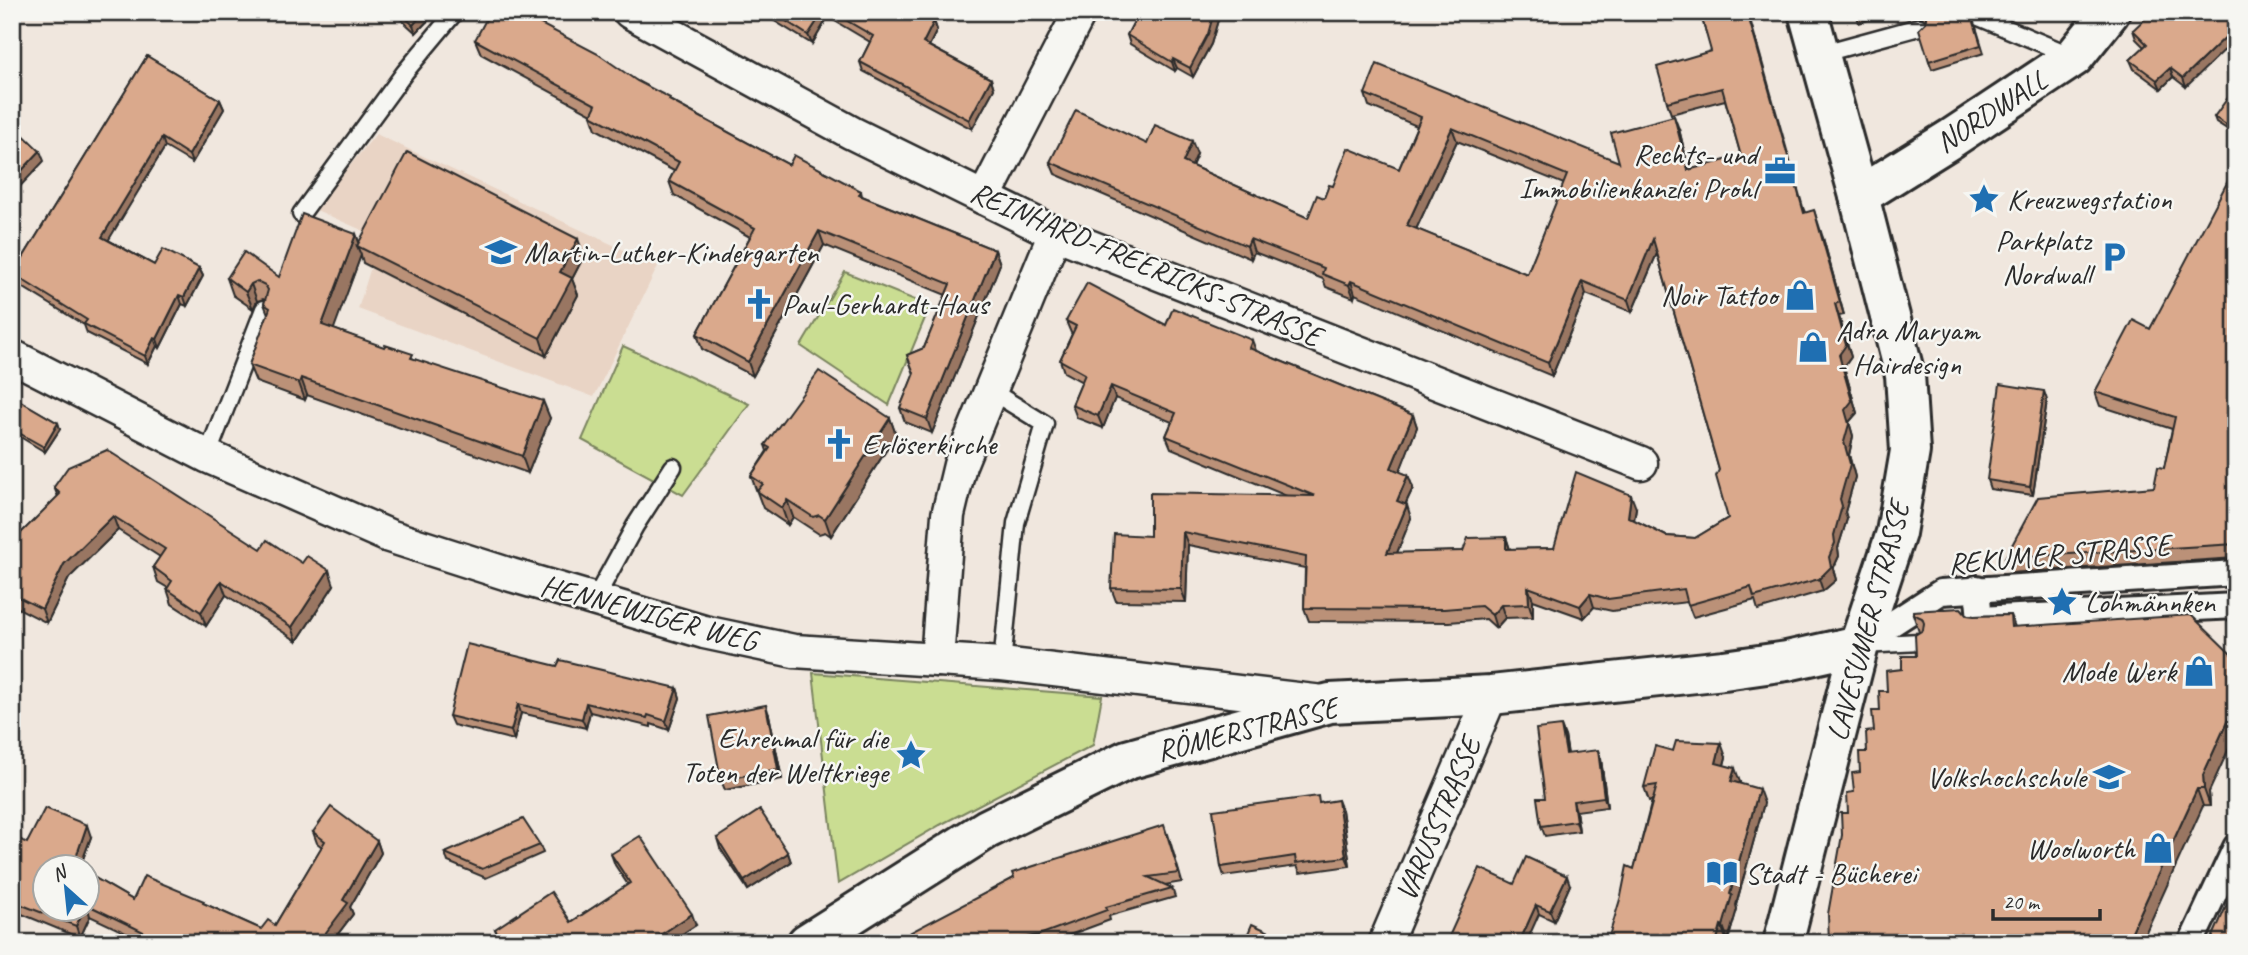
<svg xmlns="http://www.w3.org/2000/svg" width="2248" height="955" viewBox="0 0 2248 955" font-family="Caveat,sans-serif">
	<rect width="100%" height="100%" fill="#f0e7de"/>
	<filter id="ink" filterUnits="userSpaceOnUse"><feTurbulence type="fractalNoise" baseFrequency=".0143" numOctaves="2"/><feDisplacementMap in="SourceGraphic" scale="14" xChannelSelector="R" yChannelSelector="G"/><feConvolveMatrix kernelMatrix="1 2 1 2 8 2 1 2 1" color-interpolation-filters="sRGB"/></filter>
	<g filter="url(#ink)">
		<path fill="#e9d4c5" d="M376 134 658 266 594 397 358 309 380 238 314 209Z"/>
		<g fill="#cadd92" stroke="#7a845e" stroke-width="2">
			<path d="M845 272 930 306 889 405 801 346Z"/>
			<path d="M623 346 749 404 683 495 582 440Z"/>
			<path d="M813 673 1102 696 1093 745 940 825 838 884Z"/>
		</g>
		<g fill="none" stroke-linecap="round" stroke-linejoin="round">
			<defs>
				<g id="service">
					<path d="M1972 14 2072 56"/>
					<path d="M1820 54 1919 27"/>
					<path d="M301 214 405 72 455 12"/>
					<path d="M991 391 1045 424 1016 523 1002 664"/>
					<path d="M207 456 264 309"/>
					<path d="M595 599 635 526 673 467"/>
					<path d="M1862 645 1920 642"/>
				</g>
				<g id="pedestrian">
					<path d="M1977 588 1980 619 2236 606"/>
					<path d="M1859 645 1941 592 2236 573"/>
					<path d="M2191 943 2236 847"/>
				</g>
				<g id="minor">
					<path d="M630 12 852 133 1055 233 1641 463"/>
					<path d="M984 198 1080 12"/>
					<path d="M12 356 207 456 389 536 511 575 704 632 794 651 1002 664 1323 702"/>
					<path d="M937 660 948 515 960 465 1055 233"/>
					<path d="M1385 943 1491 695"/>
				</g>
				<g id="tertiary">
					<path d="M1859 196 1952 138 2074 57 2110 12"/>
					<path d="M807 943 987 829 1127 760 1330 703 1491 695 1724 670 1787 661 1859 645"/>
					<path d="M1783 943 1859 645 1896 533 1910 451 1905 375 1859 196 1808 12"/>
				</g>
			</defs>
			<use href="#service" stroke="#2b2b2b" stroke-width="21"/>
			<use href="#pedestrian" stroke="#2b2b2b" stroke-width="30"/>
			<use href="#minor" stroke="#2b2b2b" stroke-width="37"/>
			<use href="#tertiary" stroke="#2b2b2b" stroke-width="44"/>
			<use href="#service" stroke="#f6f6f2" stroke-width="16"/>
			<use href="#pedestrian" stroke="#f6f6f2" stroke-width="24"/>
			<use href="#minor" stroke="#f6f6f2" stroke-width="32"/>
			<use href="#tertiary" stroke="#f6f6f2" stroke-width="38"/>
		</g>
		<g fill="#bb9178" stroke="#2b2b2b" stroke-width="2" fill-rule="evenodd">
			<path d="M393 12H435V13L416 33Z"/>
			<path d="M760 12H924L926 17 934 21 937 30 929 46 991 79 994 89 972 129 863 71 860 62 870 42 828 17 812 44Z"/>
			<path d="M1139 12H1222L1218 20 1211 44 1193 77 1177 68 1175 71 1130 44 1127 35Z"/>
			<path d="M1856 12H1893L1859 23Z"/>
			<path d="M1914 12H1962L1976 27 1984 53 1932 69 1929 61 1926 21 1922 17H1916Z"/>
			<path d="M2236 12 2186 87 2173 77 2161 89 2134 69 2130 60 2144 47 2136 39 2133 30Z"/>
			<path d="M475 40 637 81 671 101 789 165 861 191 862 196 995 250 1000 264 932 433 905 422 900 408 914 374 907 355 924 348 946 295 824 245 753 376 702 349 697 334 750 237 674 195 669 181 674 171 596 129 591 115 592 114 481 54Z"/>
			<path d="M1711 51 1805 212 1823 238 1844 315 1839 316 1851 357 1844 367 1857 413 1849 422 1853 436 1849 455 1855 477 1845 512 1847 519 1838 548 1839 556 1833 569 1836 580 1823 591 1758 610 1755 600 1693 617 1687 602 1612 611 1594 607 1584 618 1533 600V617L1505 618 1496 628 1486 619 1449 622 1309 621 1304 608 1305 568 1188 545 1186 602 1116 601 1111 588 1150 536 1287 496 1171 448 1166 436 1172 422 1115 398 1103 428 1077 418 1072 405 1082 382 1064 372 1060 360 1072 334 1071 333 1066 321 1166 325 1256 351 1413 415 1417 427 1399 472 1408 475 1413 488 1405 505 1411 518 1397 553 1463 551 1506 537 1510 549 1554 548 1636 508 1634 520 1666 536 1695 538 1728 518 1719 470 1657 253 1632 312 1586 294 1552 376 1355 294 1354 298 1326 287 1323 279 1254 252 1251 259 1055 174 1050 162 1147 144 1197 154 1192 166 1308 218 1333 186 1399 169 1417 126 1369 106 1365 94 1619 162 1679 129 1689 170 1741 156 1725 100 1671 114 1667 102ZM1457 141 1564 184 1527 274 1416 229Z"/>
			<path d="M147 56 220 100 224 109 192 163 165 147 108 240 154 265 199 268 203 276 187 306 182 304 160 348 157 346 148 364 87 333 84 325 16 283 13 274Z"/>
			<path d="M2236 94V135L2216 122 2214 117Z"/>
			<path d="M2236 179V558L2010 573 2005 558 2154 487 2164 468 2172 429 2100 406 2095 392 2150 329Z"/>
			<path d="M356 234 359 242 584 256 572 279 578 295 546 356 363 263 361 255 333 329 414 359 550 418 528 473 307 395 305 400 256 382 249 365 268 314 264 304 265 300 263 299 257 301 253 309 233 295 227 278 279 277Z"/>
			<path d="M12 396 58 423 60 429 45 452 12 432Z"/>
			<path d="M2047 400 2033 495 1990 489 1987 480Z"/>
			<path d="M890 418 896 435 831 536 825 532 819 534 793 517 788 525 763 508 751 476 767 451 765 445Z"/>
			<path d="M54 487 261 549 334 585 297 641 226 595 206 626 172 604 167 589 168 588 158 582 153 567 160 557 118 530 69 578 47 623 12 605V533L18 536 58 497Z"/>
			<path d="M1913 614 1967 615 1974 616 2010 615 2015 627 2209 792 2210 806 1848 813 1887 691 1902 669 1916 656 1919 632Z"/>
			<path d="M557 666 677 688 680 698 669 730 651 724V727L590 712 586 728 521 713 514 740 453 725 449 716Z"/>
			<path d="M769 715 782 779 725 790 721 780Z"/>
			<path d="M1565 736 1568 754 1601 759 1607 807 1576 811 1579 831 1545 836 1541 826 1545 798Z"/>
			<path d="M1673 751 1726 757 1724 765 1740 782 1739 783 1764 803 1736 905 1737 909 1728 940 1634 869 1652 800 1649 801 1644 787Z"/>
			<path d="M1321 803 1342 810 1350 866 1300 873 1297 866 1224 876 1221 867Z"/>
			<path d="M313 832 377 841 381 853 350 907 353 914 331 943H147L90 916 80 938 12 910V836L27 843 91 837 80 867H46L88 909V874L133 900 205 904 261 929 275 925 322 847 317 843Z"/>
			<path d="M1168 834 1182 882 1164 885 1172 888 1175 897 1109 916 1110 920 1048 943H894L1014 878Z"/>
			<path d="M717 838 788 853 791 862 748 890 720 848Z"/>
			<path d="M540 845 543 853 486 878 448 862 445 853Z"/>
			<path d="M611 854 696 925 668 943H501L495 929 571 922 628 885 615 865Z"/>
			<path d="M1514 884 1570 885 1554 921 1539 914Z"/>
		</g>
		<g fill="#997662" stroke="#2b2b2b" stroke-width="2">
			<path d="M424 12 435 13 416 33 413 25Z"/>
			<path d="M823 12H826L828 17 812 44 808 35Z"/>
			<path d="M1214 12H1222L1218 20 1211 44 1193 77 1190 68Z"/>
			<path d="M1747 12H1748L1808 225 1804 213Z"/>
			<path d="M934 21 937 30 926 52 923 43Z"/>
			<path d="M2236 27V39L2186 87 2183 78Z"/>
			<path d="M1173 59 1177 68 1175 71 1172 62Z"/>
			<path d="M2170 68 2173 77 2161 89 2157 80Z"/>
			<path d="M991 79 994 89 972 129 969 120Z"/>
			<path d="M220 100 224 109 192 163 189 155Z"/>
			<path d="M1674 116 1679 129 1692 183 1688 170Z"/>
			<path d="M1452 128 1457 141 1412 238 1407 225Z"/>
			<path d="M162 138 165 147 105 246 102 237Z"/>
			<path d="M1192 141 1197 154 1188 175 1183 162Z"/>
			<path d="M40 151 44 161 12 195V181Z"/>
			<path d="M1814 210 1823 238 1844 315 1840 302Z"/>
			<path d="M819 231 824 245 753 376 748 362Z"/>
			<path d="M356 234 361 248 357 246 361 255 329 342 322 325Z"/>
			<path d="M578 239 584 256 572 279 578 295 546 356 540 338 560 272Z"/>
			<path d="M1250 239 1254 252 1251 259 1247 246Z"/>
			<path d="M1653 239 1658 251 1632 312 1628 300Z"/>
			<path d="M995 250 1000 264 932 433 927 419Z"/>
			<path d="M199 268 203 276 187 306 184 297Z"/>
			<path d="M1351 281 1355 294 1354 298 1349 285Z"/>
			<path d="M1582 281 1586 294 1552 376 1548 363Z"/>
			<path d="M251 284 257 301 253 309 246 292Z"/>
			<path d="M179 295 182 304 160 348 157 339Z"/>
			<path d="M1835 304 1851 357 1844 367 1857 413 1849 422 1853 436 1849 455 1855 477 1845 512 1847 519 1838 548 1839 556 1833 569 1836 580 1823 591 1819 579 1829 557 1834 535 1840 499 1844 442 1845 410Z"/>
			<path d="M154 338 157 346 148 364 145 356Z"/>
			<path d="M1252 340 1257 353 1249 348Z"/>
			<path d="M301 378 307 395 305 400 299 383Z"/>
			<path d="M1111 386 1115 398 1103 428 1098 416Z"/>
			<path d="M2044 391 2047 400 2033 495 2030 487Z"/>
			<path d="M543 401 550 418 528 473 522 456Z"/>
			<path d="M1413 415 1417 427 1396 481 1391 468Z"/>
			<path d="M890 418 896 435 831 536 825 519Z"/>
			<path d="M58 423 60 429 45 452 44 447Z"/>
			<path d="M1408 475 1413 488 1401 513 1397 501Z"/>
			<path d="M1631 495 1636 508 1632 530 1628 517Z"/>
			<path d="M787 500 793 517 788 525 782 508Z"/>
			<path d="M1407 505 1411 518 1392 565 1387 553Z"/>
			<path d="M113 516 118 530 69 578 47 623 42 609 64 564Z"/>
			<path d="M1183 532 1188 545 1186 602 1181 589Z"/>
			<path d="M1506 537 1510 550 1506 549Z"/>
			<path d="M329 570 334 585 297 641 292 627Z"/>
			<path d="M221 581 226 595 206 626 201 612Z"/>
			<path d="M1528 587 1533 600V617L1529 604Z"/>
			<path d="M1590 594 1594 607 1584 618 1580 606Z"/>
			<path d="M1501 605 1505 618 1496 628 1492 615Z"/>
			<path d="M677 688 680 698 669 730 666 721Z"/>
			<path d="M2236 702V733L2209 792 2210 806 2204 789 2203 775Z"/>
			<path d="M586 703 590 712 586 728 582 719Z"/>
			<path d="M518 704 521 713 514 740 511 731Z"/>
			<path d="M766 705 769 715 782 779 778 769Z"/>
			<path d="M1561 726 1565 736 1569 764 1566 754Z"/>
			<path d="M1721 743 1726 757 1721 776 1716 763Z"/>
			<path d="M1598 750 1601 759 1607 807 1604 797Z"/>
			<path d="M1735 768 1740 782 1736 795 1731 781Z"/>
			<path d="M1759 789 1764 803 1736 905 1737 909 1728 940 1723 926 1730 894Z"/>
			<path d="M2197 789 2203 806 2141 943H2133L2132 931Z"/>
			<path d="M1338 800 1342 810 1350 866 1346 857Z"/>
			<path d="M1573 801 1576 811 1579 831 1576 821Z"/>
			<path d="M87 825 91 837 80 867H73V866Z"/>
			<path d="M377 841 381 853 350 907 353 914 331 943H318Z"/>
			<path d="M788 853 791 862 748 890 744 881Z"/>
			<path d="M1567 876 1570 885 1554 921 1550 911Z"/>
			<path d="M1536 905 1539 914 1526 943H1519Z"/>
			<path d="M84 909H88L90 916 80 938 76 926Z"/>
			<path d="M692 914 696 925 668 943H648Z"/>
			<path d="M1721 925 1726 939 1725 943H1716Z"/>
		</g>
		<g fill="#daa98c" stroke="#2b2b2b" stroke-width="2" fill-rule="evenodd">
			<path d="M400 12H424L413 25Z"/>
			<path d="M490 12H518L598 54 637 81 670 98 669 100 789 165 794 155 861 191 859 195 995 250 927 419 900 408 914 373 907 355 924 348 950 284 819 231 748 362 697 334 755 228 669 181 679 162 591 115 596 105 475 40Z"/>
			<path d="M772 12H823L808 35Z"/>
			<path d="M832 12H921V14L934 21 923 43 991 79 969 120 860 62 873 36Z"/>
			<path d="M1139 12H1214L1208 34 1190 68 1173 59 1172 62 1127 35Z"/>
			<path d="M1700 12H1747L1804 213 1814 210 1840 302 1835 304 1846 345 1839 355 1852 401 1845 410 1849 424 1844 442 1850 464 1840 499 1842 506 1834 535 1835 543 1829 557 1831 567 1819 579 1754 597 1751 587 1688 605 1684 589 1608 599 1590 594 1580 606 1528 587 1529 604 1501 605 1492 615 1481 606 1444 609 1304 608 1306 557 1183 532 1181 589 1111 588 1114 534 1150 536V493L1315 496 1166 436 1176 413 1111 386 1098 416 1072 405 1085 374 1060 360 1076 326 1066 321 1087 283 1166 325 1173 308 1252 340 1249 348 1413 415 1391 468 1408 475 1397 501 1407 505 1387 553 1463 551 1468 538 1506 537V549L1554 548 1576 472 1631 495 1628 517 1666 536 1695 538 1728 518 1716 476 1719 470 1653 239 1628 300 1582 281 1548 363 1351 281 1349 285 1322 274 1324 268 1250 239 1247 246 1050 162 1076 110 1147 144 1155 125 1192 141 1183 162 1308 218 1317 195 1324 198 1329 185 1333 186 1348 148 1399 169 1421 117 1365 94 1377 64 1619 162 1611 133 1674 116 1688 170 1741 156 1722 88 1667 102 1657 67 1711 51ZM1452 128 1567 175 1527 274 1407 225Z"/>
			<path d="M1923 12H1961L1973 19 1981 45 1929 61 1919 29 1926 22V15Z"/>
			<path d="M2152 12H2236V27L2183 78 2170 68 2157 80 2130 60 2147 44 2133 30Z"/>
			<path d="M147 56 220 100 189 155 162 138 102 237 154 265 163 249 199 268 184 297 179 295 157 339 154 338 145 356 84 324 87 320 13 274Z"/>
			<path d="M2232 92 2236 94V131L2214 117Z"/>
			<path d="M12 124 40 151 12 181Z"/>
			<path d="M407 152 578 239 560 272 572 278 540 338 357 246Z"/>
			<path d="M2230 177 2236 179V544L2005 558 2038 497 2154 487 2158 467 2164 468 2175 417 2095 392 2133 320 2150 329Z"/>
			<path d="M302 214 356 234 322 325 384 347 385 345 413 354 411 358 543 401 522 456 301 378 299 383 249 365 270 308 264 304 268 290 265 285 257 281 251 284 246 292 227 278 244 252 279 277Z"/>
			<path d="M819 371 890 418 825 519 819 515 813 517 787 500 782 508 757 491 763 484 751 476 770 448 765 445Z"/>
			<path d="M2000 384 2044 391 2030 487 1987 480Z"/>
			<path d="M12 396 58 423 44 447 12 429Z"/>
			<path d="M107 450 261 549 267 540 302 563 307 556 329 570 292 627 221 581 201 612 167 589 172 581 153 567 165 549 113 516 64 564 42 609 12 594V533L18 536 60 494 54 487 68 467Z"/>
			<path d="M1961 608 1967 615 1974 616 2010 615 2011 627 2191 615 2235 658 2236 702 2203 775 2204 789H2197L2132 931 2133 943H1829L1828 914 1842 835 1841 813H1848L1847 793 1854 792 1852 773 1860 772 1859 752H1867L1866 732 1874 731 1872 711H1880L1879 691H1887L1886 671 1902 669V656H1916L1915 635 1923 630 1924 623 1922 618 1913 614V611Z"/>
			<path d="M467 644 557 666 560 660 677 688 666 721 648 715 647 718 586 703 582 719 518 704 511 731 449 716Z"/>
			<path d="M766 705 778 769 721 780 709 716Z"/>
			<path d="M1561 726 1566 754 1598 750 1604 797 1573 801 1576 821 1541 826 1537 798H1545L1536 729Z"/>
			<path d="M1676 741 1721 743 1716 763 1735 768 1731 781 1759 789 1730 894 1732 895 1723 926 1721 925 1716 943H1607L1621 896 1627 866 1634 869 1657 785 1644 787 1655 746 1673 751Z"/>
			<path d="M1318 796 1319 803 1338 800 1346 857 1296 863 1295 856 1221 867 1213 810Z"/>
			<path d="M331 807 377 841 343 900 348 903 318 943H166L88 905V874L133 900 144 876 204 901 203 903 261 929 268 920 275 925 325 841 313 832Z"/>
			<path d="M45 808 87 825 73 866 76 867H46V909H84L76 926 12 901V836L27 843Z"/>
			<path d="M760 810 788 853 744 881 717 838Z"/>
			<path d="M523 819 540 845 482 869 445 853Z"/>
			<path d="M1164 825 1179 873 1148 877 1172 888 1106 907 1107 910 1039 935 1020 938 1011 943H894L911 932 1014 878 1012 873Z"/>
			<path d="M640 836 692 914 648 943H504L495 929 551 892 571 922 630 883 611 854Z"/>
			<path d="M1526 857 1567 876 1550 911 1536 905 1519 943H1446L1480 868 1514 884Z"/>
			<path d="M2236 884V943H2210Z"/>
			<path d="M1252 924 1293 943H1244Z"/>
		</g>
	</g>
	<defs>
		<symbol id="office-bare" viewBox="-9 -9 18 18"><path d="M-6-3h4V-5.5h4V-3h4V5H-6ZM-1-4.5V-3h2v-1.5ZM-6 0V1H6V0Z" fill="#1f6fb2" stroke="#f6f6f2" stroke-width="2.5" paint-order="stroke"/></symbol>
		<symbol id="sight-bare" viewBox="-9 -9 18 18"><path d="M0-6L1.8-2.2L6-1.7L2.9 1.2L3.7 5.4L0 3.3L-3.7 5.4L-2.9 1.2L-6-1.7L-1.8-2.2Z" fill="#1f6fb2" stroke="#f6f6f2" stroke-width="2.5" paint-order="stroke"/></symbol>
		<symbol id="school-bare" viewBox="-9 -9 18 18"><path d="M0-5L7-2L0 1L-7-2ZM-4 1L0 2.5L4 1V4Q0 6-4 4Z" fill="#1f6fb2" stroke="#f6f6f2" stroke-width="2.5" paint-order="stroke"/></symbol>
		<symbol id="parking-bare" viewBox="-9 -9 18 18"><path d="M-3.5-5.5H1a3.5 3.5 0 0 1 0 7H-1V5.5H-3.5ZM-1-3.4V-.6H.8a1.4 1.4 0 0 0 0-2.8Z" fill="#1f6fb2" stroke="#f6f6f2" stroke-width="2.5" paint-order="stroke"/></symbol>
		<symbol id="shop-bare" viewBox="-9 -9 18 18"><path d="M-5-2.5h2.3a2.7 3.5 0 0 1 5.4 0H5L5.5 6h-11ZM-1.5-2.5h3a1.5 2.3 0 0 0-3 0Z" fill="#1f6fb2" stroke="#f6f6f2" stroke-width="2.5" paint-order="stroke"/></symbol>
		<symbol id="church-bare" viewBox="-9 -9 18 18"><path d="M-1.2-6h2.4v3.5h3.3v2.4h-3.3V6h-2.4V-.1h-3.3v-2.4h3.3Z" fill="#1f6fb2" stroke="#f6f6f2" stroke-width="2.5" paint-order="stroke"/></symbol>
		<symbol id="university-bare" viewBox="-9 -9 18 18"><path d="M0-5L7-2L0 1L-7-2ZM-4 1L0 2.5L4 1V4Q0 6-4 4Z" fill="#1f6fb2" stroke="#f6f6f2" stroke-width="2.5" paint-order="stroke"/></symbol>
		<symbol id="library-bare" viewBox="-9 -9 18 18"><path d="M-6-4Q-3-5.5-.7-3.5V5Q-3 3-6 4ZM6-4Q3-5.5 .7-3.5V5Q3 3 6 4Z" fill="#1f6fb2" stroke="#f6f6f2" stroke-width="2.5" paint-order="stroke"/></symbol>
	</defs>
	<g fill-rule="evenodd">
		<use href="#office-bare" x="1758" y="149" width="44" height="44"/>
		<use href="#sight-bare" x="1962" y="177" width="44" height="44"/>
		<use href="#school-bare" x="479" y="230" width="44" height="44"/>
		<use href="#parking-bare" x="2092" y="235" width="44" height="44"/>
		<use href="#shop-bare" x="1778" y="273" width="44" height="44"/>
		<use href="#church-bare" x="737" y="282" width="44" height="44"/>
		<use href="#shop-bare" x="1791" y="325" width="44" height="44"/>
		<use href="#church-bare" x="817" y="422" width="44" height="44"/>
		<use href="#sight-bare" x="2040" y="580" width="44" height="44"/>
		<use href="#shop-bare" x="2177" y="649" width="44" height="44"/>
		<use href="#sight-bare" x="889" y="733" width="44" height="44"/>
		<use href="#university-bare" x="2087" y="755" width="44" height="44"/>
		<use href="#shop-bare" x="2136" y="826" width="44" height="44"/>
		<use href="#library-bare" x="1700" y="851" width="44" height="44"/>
	</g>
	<g text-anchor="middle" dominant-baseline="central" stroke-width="5" stroke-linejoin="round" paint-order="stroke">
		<g font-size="30" fill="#2b2b2b" stroke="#f6f6f2">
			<text transform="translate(1991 111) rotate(-33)">NORDWALL</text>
			<text transform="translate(1146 264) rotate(23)">REINHARD-FREERICKS-STRASSE</text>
			<text transform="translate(2059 554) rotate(-5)">REKUMER STRASSE</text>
			<text transform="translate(649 613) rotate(15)">HENNEWIGER WEG</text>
			<text transform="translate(1868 621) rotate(-75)">LAVESUMER STRASSE</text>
			<text transform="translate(1247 729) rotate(-14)">RÖMERSTRASSE</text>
			<text transform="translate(1438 819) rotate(-67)">VARUSSTRASSE</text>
		</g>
		<g font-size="30" fill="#2b2b2b" stroke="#f6f6f2" text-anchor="end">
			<text x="1757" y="154">Rechts- und<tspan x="1757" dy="34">Immobilienkanzlei Prohl</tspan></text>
			<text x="2007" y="199" text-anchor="start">Kreuzwegstation</text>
			<text x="2091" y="240">Parkplatz<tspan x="2091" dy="34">Nordwall</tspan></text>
			<text x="524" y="252" text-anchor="start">Martin-Luther-Kindergarten</text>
			<text x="1777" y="295">Noir Tattoo</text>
			<text x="782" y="304" text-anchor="start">Paul-Gerhardt-Haus</text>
			<text x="1836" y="330" text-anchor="start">Adra Maryam<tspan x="1836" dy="34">- Hairdesign</tspan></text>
			<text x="862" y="444" text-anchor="start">Erlöserkirche</text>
			<text x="2085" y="602" text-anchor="start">Lohmännken</text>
			<text x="2176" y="671">Mode Werk</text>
			<text x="888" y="738">Ehrenmal für die<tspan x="888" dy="34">Toten der Weltkriege</tspan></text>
			<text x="2086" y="777">Volkshochschule</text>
			<text x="2135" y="848">Woolworth</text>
			<text x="1745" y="873" text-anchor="start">Stadt - Bücherei</text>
		</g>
	</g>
	<rect width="2248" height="955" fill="none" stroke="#f6f6f2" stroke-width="42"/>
	<rect x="21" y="21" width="2206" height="913" fill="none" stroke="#2b2b2b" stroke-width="2.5" filter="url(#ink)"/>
	<g transform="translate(66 888) rotate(333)"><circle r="33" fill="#f6f6f2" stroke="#a5a5a2" stroke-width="2"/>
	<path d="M0-5L12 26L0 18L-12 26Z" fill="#1f6fb2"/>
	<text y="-10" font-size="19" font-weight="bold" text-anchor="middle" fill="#2b2b2b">N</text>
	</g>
	<path d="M1993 909v10h107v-10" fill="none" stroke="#2b2b2b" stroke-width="3.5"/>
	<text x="2003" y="909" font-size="21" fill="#2b2b2b" stroke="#f6f6f2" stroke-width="5" paint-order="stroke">20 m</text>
</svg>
